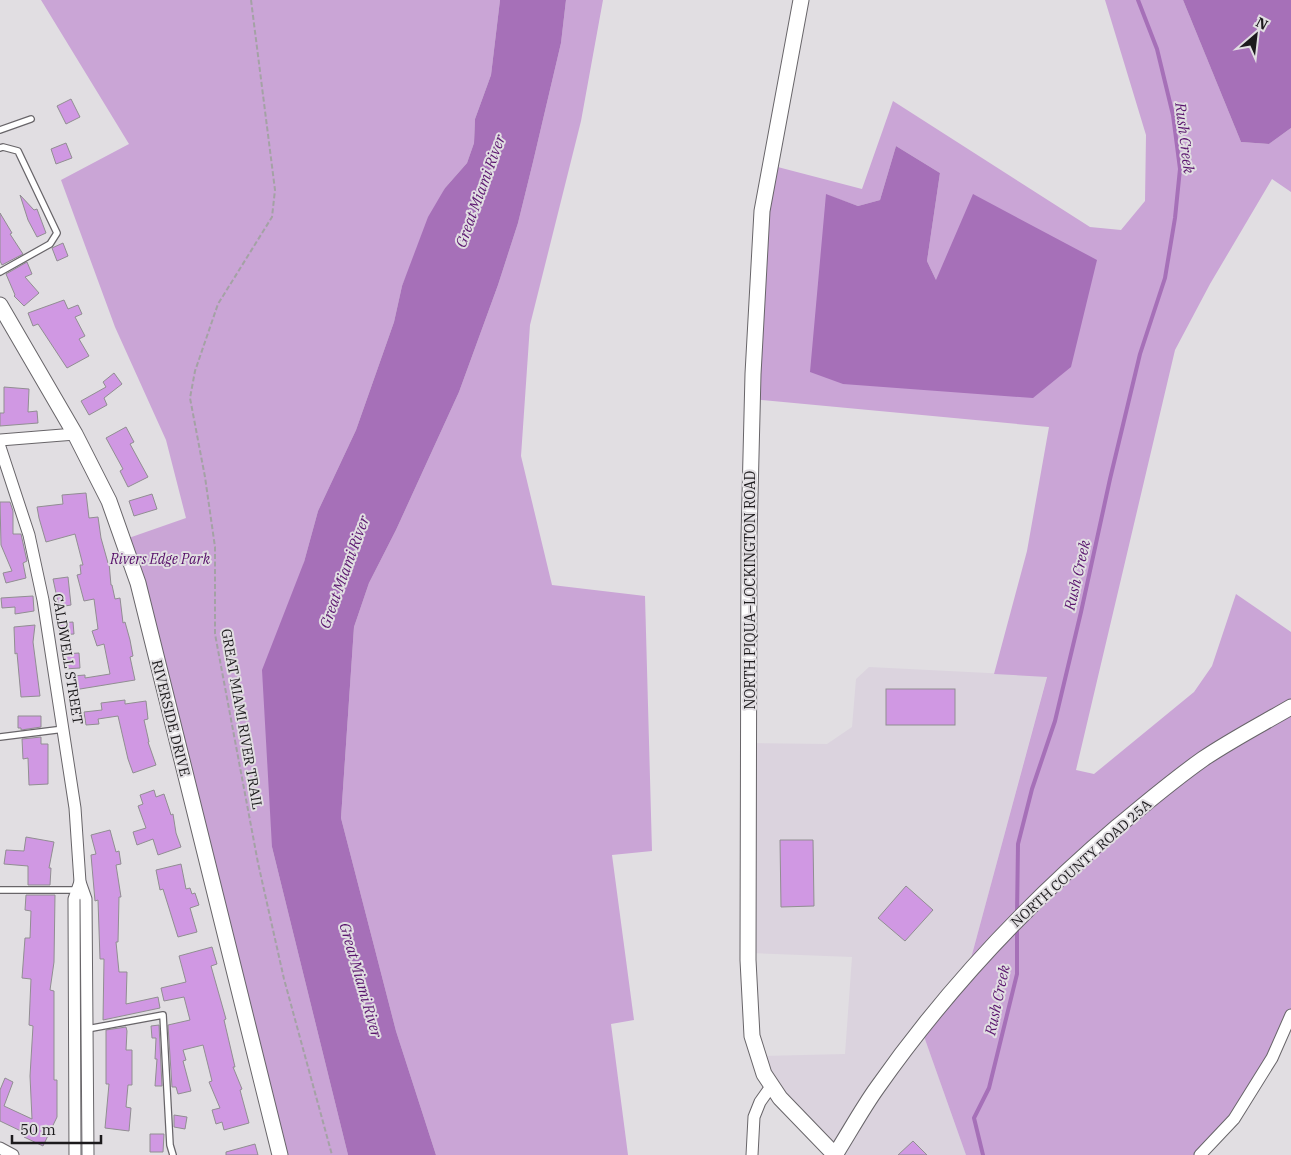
<svg xmlns="http://www.w3.org/2000/svg" width="1291" height="1155" viewBox="0 0 1291 1155" font-family="'IBM Plex Serif',serif">
	<rect width="100%" height="100%" fill="#e1dee2"/>
	<path fill="#dbd3de" d="M869 667 1047 676 967 973 921 1028 966 1155H835L780 1098 758 1056 845 1054 852 957 748 953 749 743 827 744 852 727 856 679Z"/>
	<g fill="#caa5d6" fill-rule="evenodd">
		<path d="M41 0H500L491 75 475 119 474 143 467 163 445 188 402 286 394 322 356 430 318 511 304 562 272 847 348 1155H280L123 540 186 518 166 440 115 327 61 180 129 144Z"/>
		<path d="M566 0H603L581 121 530 325 521 456 552 585 645 596 652 851 612 855 634 1020 611 1024 628 1155H436L396 1031 341 818 354 627 369 583 396 530 459 392 498 285 518 223 533 162 561 43Z"/>
		<path d="M1105 0H1183L1241 142 1269 144 1291 128V192L1272 179 1210 284 1175 350 1076 770 1094 774 1194 692 1212 666 1236 594 1291 632V1015L1234 1119 1200 1155H966L921 1028 967 973 1047 677 994 674 1027 551 1049 427 752 399 770 165 862 189 893 101 1090 227 1121 230 1145 201 1146 135ZM896 146 940 173 927 261 936 280 827 195 858 206 880 200Z"/>
	</g>
	<g fill="#a670b8">
		<path d="M500 0H566L561 43 533 162 518 223 498 285 459 392 396 530 369 583 354 627 341 818 396 1031 436 1155H348L272 847 262 670 304 562 318 511 356 430 394 322 402 286 428 217 445 188 467 163 474 143 475 119 491 75Z"/>
		<path d="M1183 0H1291V128L1269 144 1241 142Z"/>
		<path d="M896 146 940 173 927 261 936 280 973 194 1097 260 1071 367 1033 398 843 384 810 372 826 194 858 206 880 200Z"/>
	</g>
	<g fill="none" stroke-linecap="round" stroke-linejoin="round">
		<g stroke="#a670b8" stroke-width="4">
			<path d="M1017 914 1018 844 1032 789 1055 721 1081 612 1110 479 1140 354 1165 278 1175 218 1180 169 1173 115 1157 49 1138 0"/>
			<path d="M983 1155 974 1118 989 1088 1017 974V926"/>
		</g>
	</g>
	<g fill="#d098e3" stroke="#918e92">
		<path d="M71 99 80 117 66 124 57 106Z"/>
		<path d="M66 143 72 158 56 164 51 149Z"/>
		<path d="M20 195 34 210 37 209 46 233 37 237 28 220Z"/>
		<path d="M0 213 12 233 10 234 23 254 2 265 0 261Z"/>
		<path d="M63 243 68 256 57 261 52 248Z"/>
		<path d="M27 262 32 274 25 277 39 293 24 306 14 296 15 295 6 274Z"/>
		<path d="M64 300 68 309 78 305 82 314 75 317 85 336 79 339 89 356 67 368 38 324 33 326 28 313Z"/>
		<path d="M114 373 122 384 104 398 107 405 89 415 81 401 106 387 103 382Z"/>
		<path d="M4 387 29 389 28 412 37 411 38 423 0 426V413H4Z"/>
		<path d="M126 427 134 442 130 444 148 477 128 487 120 471 123 469 106 438Z"/>
		<path d="M86 493 89 518 98 517 101 538 108 563H109L111 585H112L115 599 120 598 123 623 125 622 130 640 133 656 130 657 135 680 74 690 73 676 85 675V678L110 674 104 644 97 646 92 631 98 629 94 599 84 601 77 575 81 574 80 565H83L75 534 46 542 39 518 37 507 63 504 62 495Z"/>
		<path d="M152 494 157 509 134 516 129 501Z"/>
		<path d="M0 502H10L13 511V534H21L27 561 23 563 26 578 6 583 3 573 12 571 1 545Z"/>
		<path d="M68 577 71 605 59 607 53 579Z"/>
		<path d="M33 596 34 611 15 614V607L2 608 1 598Z"/>
		<path d="M73 622 74 634 60 635 59 623Z"/>
		<path d="M35 625 33 642 40 696 21 697 17 653 15 654 14 627Z"/>
		<path d="M79 653 80 668 64 669V654Z"/>
		<rect x="886" y="689" width="69" height="36"/>
		<path d="M125 700V704L146 701 148 719 144 720 149 742H148L156 765 133 773 128 759 118 716 98 719 99 724 86 725 84 712 102 710 101 703Z"/>
		<path d="M18 716H41V727L21 730V728H18Z"/>
		<path d="M41 737V744H48V784L29 785 28 758 23 759 22 739Z"/>
		<path d="M154 790 156 797 164 794 171 815 173 814 176 833 181 847 158 855 153 839 137 845 133 832 146 828 138 806 143 804 140 795Z"/>
		<path d="M110 830 116 852 119 851 121 864 116 865 121 897H119L118 942H116L119 972H127L126 1004 158 997 160 1008 103 1020 104 959H100L98 900 95 901 91 855 96 854 91 835Z"/>
		<path d="M26 837 54 842 49 868H51L50 885H28V866L4 864 6 850 24 851Z"/>
		<path d="M780 840H813L814 906 781 907Z"/>
		<path d="M181 864 186 889 190 888 192 894 195 893 199 905 190 908 197 932 178 937 163 889 160 890 156 870Z"/>
		<path d="M906 886 933 910 905 941 878 918Z"/>
		<path d="M26 895H55L54 962 50 990 54 991V1080H57V1117L43 1146 24 1137 25 1133 0 1121V1090L5 1078 13 1082 4 1106 32 1119 30 1076 33 1026 29 1025 31 979 22 978 25 938H30L31 911 25 910Z"/>
		<path d="M212 947 217 964 211 966 226 1019 224 1020 235 1067H233L242 1089 240 1090 249 1123 224 1130 222 1122 216 1124 212 1110 220 1108 209 1082 212 1081 203 1045 183 1050 186 1060 183 1061 191 1091 178 1094 176 1087H172L168 1025 190 1020 184 997 164 1001 161 988 186 982 179 956Z"/>
		<path d="M159 1025 162 1086H155L157 1059H155L156 1038H152L151 1026Z"/>
		<path d="M126 1027 127 1031 126 1050H132V1085H128L126 1107 131 1108 129 1131 105 1128 109 1084H106V1030Z"/>
		<path d="M174 1115 187 1117 185 1129 174 1127Z"/>
		<path d="M150 1134H164L163 1152H150Z"/>
		<path d="M913 1141 927 1155H898Z"/>
		<path d="M255 1144 258 1155H226V1152Z"/>
	</g>
	<g fill="none" stroke-linecap="round" stroke-linejoin="round">
		<defs>
			<g id="lane">
				<path d="M0 130 31 119"/>
				<path d="M0 148 3 147 18 151 57 233 50 244 0 272"/>
				<path d="M0 737 64 729"/>
				<path d="M0 890H77"/>
				<path d="M87 1029 163 1015 170 1145 173 1155"/>
			</g>
			<g id="street">
				<path d="M0 440 75 434"/>
				<path d="M0 447 29 535 43 600 75 808 80 882 86 899 88 1155"/>
				<path d="M0 1148 13 1155"/>
				<path d="M75 1155 74 899 80 882"/>
				<path d="M752 1155 754 1117 760 1102 772 1085"/>
				<path d="M1200 1155 1234 1119 1272 1058 1291 1015"/>
			</g>
			<g id="secondary">
				<path d="M801 0 762 211 753 374 749 537 748 960 752 1036 764 1074 780 1098 835 1155"/>
				<path d="M0 305 75 434 109 501 138 583 280 1155"/>
				<path d="M835 1155C849 1133 862 1109 877 1088 945 991 1027 904 1117 827 1145 804 1173 780 1203 759 1231 740 1262 724 1291 707"/>
			</g>
		</defs>
		<use href="#lane" stroke="#686569" stroke-width="8"/>
		<use href="#street" stroke="#686569" stroke-width="13"/>
		<use href="#secondary" stroke="#686569" stroke-width="17"/>
		<path stroke="#a4a2a5" stroke-width="2" stroke-dasharray="5 2.5" stroke-linecap="butt" d="M251 0 275 190 272 217 218 304 195 371 190 398 205 477 215 547V634L230 714 258 863 284 979 332 1155"/>
		<use href="#lane" stroke="#fff" stroke-width="5.5"/>
		<use href="#street" stroke="#fff" stroke-width="11"/>
		<use href="#secondary" stroke="#fff" stroke-width="15"/>
	</g>
	<g text-anchor="middle" dominant-baseline="central" stroke-width="4" stroke-linejoin="round" paint-order="stroke">
		<g font-size="14" font-style="italic" fill="#540c67" stroke="#e1dee2">
			<text x="160" y="559">Rivers Edge Park</text>
		</g>
		<g font-size="14" fill="#1c1a1c" stroke="#e1dee2">
			<text transform="translate(750 590) rotate(-90)">NORTH PIQUA–LOCKINGTON ROAD</text>
			<text transform="translate(68 659) rotate(81)">CALDWELL STREET</text>
			<text transform="translate(171 718) rotate(76)">RIVERSIDE DRIVE</text>
			<text transform="translate(242 719) rotate(80)">GREAT MIAMI RIVER TRAIL</text>
			<text transform="translate(1081 863) rotate(-42)">NORTH COUNTY ROAD 25A</text>
		</g>
		<g font-size="15" font-style="italic" fill="#5a156e" stroke="#e1dee2">
			<text transform="translate(1185 138) rotate(83)">Rush Creek</text>
			<text transform="translate(480 191) rotate(-70)">Great Miami River</text>
			<text transform="translate(344 572) rotate(-70)">Great Miami River</text>
			<text transform="translate(1077 575) rotate(-77)">Rush Creek</text>
			<text transform="translate(361 980) rotate(74)">Great Miami River</text>
			<text transform="translate(997 1000) rotate(-78)">Rush Creek</text>
		</g>
	</g>
	<g transform="translate(1256 35) rotate(28)" stroke="#e1dee2" stroke-width="4" paint-order="stroke">
	<path d="M0-4L9 19L0 12L-9 19Z" fill="#1c1a1c"/>
	<text y="-8" font-size="14" font-weight="bold" text-anchor="middle" fill="#1c1a1c">N</text>
	</g>
	<path d="M12 1135v8h89v-8" fill="none" stroke="#1c1a1c" stroke-width="2.5"/>
	<text x="20" y="1135" font-size="15" fill="#1c1a1c" stroke="#e1dee2" stroke-width="4" paint-order="stroke">50 m</text>
</svg>
